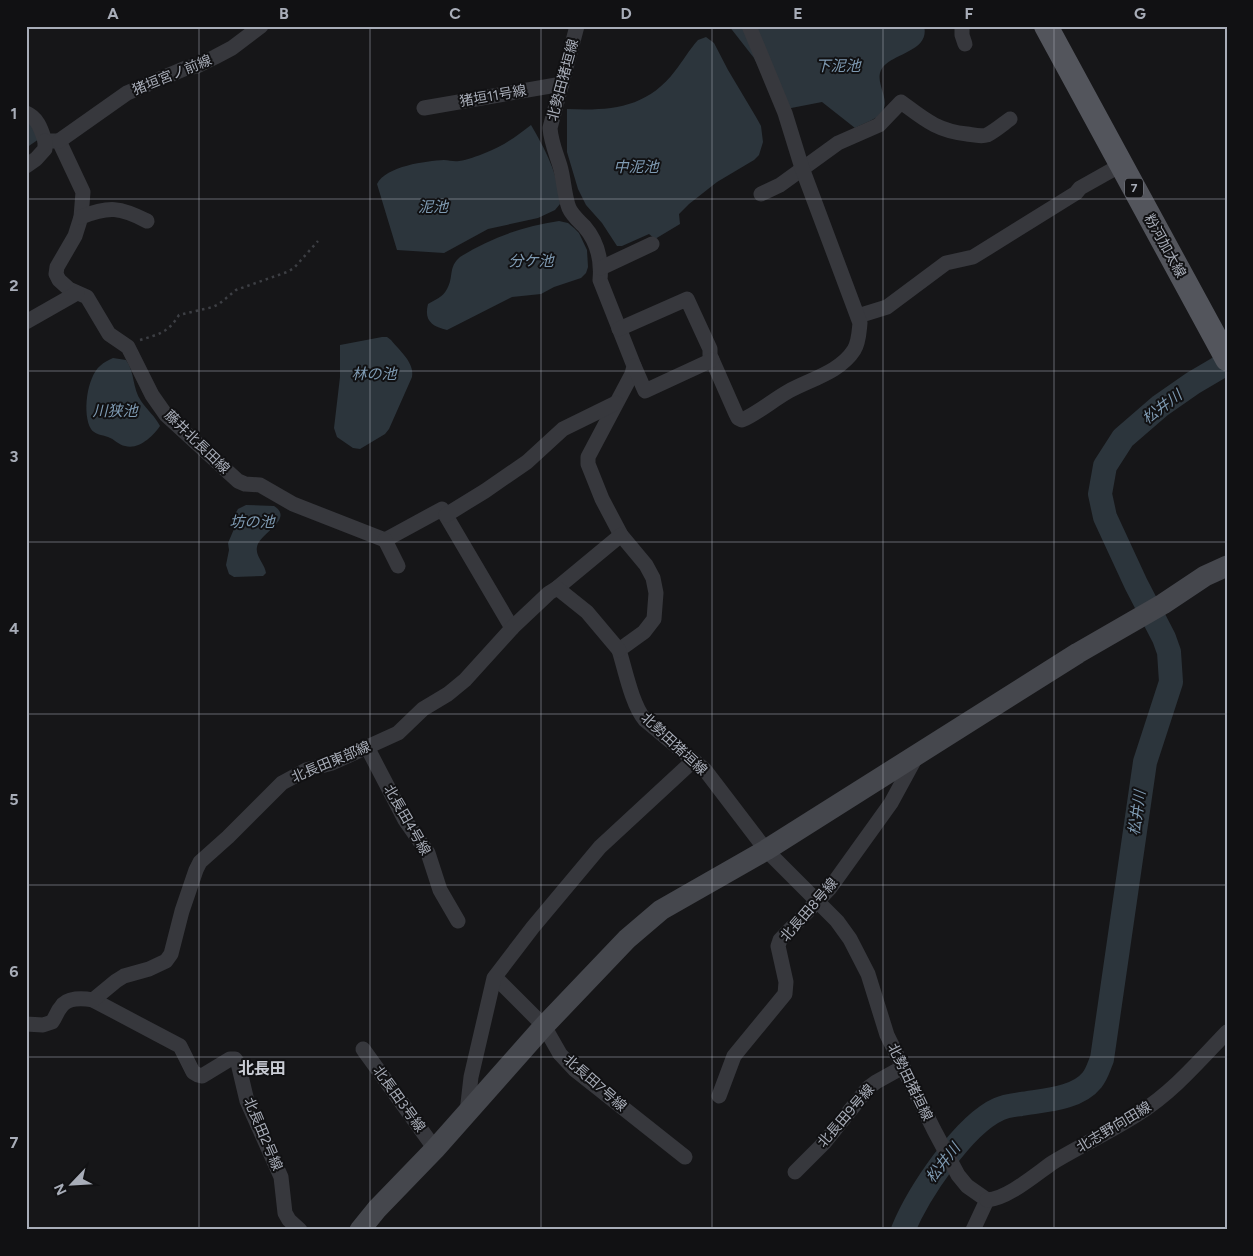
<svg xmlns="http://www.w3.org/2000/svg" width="1253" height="1256" viewBox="0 0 1253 1256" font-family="Figtree,'Noto Sans JP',sans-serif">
	<rect width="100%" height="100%" fill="#161618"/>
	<g fill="#2c353c">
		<path d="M729 26H924C930 49 898 53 886 64 868 79 895 99 880 115 874 120 862 124 855 128L822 102 781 110 754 58Z"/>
		<path d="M706 37 714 43 728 70 756 117 761 126 763 142 759 155 754 160 717 182 689 204 679 214 680 224 655 239 649 234 622 246H617L602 223 586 205 578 189 567 152V109C611 111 647 108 675 71 683 61 689 50 698 40Z"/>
		<path d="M26 116 39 139 26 148Z"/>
		<path d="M531 125C545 149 559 175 560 204L555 210 538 218 488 229 444 253 397 250 377 184C386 166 426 161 444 160 449 160 454 162 459 161 468 160 477 156 485 153 502 147 517 136 531 125Z"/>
		<path d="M559 221 568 223 574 228 579 233 587 250 588 267 586 273 581 278 554 287 541 294 512 297 447 330C431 326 424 320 428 304 435 300 443 297 447 289 454 277 448 267 460 257 490 238 524 226 559 221Z"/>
		<path d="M382 337H387L391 340C399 350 415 363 412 377L389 429 385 434 360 449 353 448 337 437 334 428 340 377V345Z"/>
		<path d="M113 358 126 360C135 372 132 388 141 401 147 410 155 416 160 426 153 436 139 450 125 446 119 445 114 439 108 437 102 435 94 434 91 429 82 414 87 377 100 366 104 362 109 360 113 358Z"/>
		<path d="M246 505 274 506C295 519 259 533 257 547 255 556 265 564 266 573L263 576 234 577 229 574 226 565 229 550 228 543 234 529 235 514 238 509Z"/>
	</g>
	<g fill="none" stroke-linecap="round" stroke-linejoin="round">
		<path stroke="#2c353c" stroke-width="24" d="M903 1230C918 1194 963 1125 999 1109 1005 1106 1014 1105 1021 1104 1044 1100 1077 1099 1092 1080 1097 1074 1099 1066 1102 1059L1145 762 1171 682 1169 652 1164 638 1136 584 1105 517 1100 494 1105 466 1123 438 1160 406 1193 383 1227 363"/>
		<path stroke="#3d3f44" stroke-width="2.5" stroke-dasharray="2.5 4" stroke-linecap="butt" d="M140 340C159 334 168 333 179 315L213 307 219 304 236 290 287 272 294 268 318 241"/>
		<g stroke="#37383d" stroke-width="15">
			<path d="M577 26 550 128C551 142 556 153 560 166 564 179 564 195 569 208 572 215 578 220 584 226 597 241 602 259 600 280L634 366 632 374 588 457V464L602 499 621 535 646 565 653 578 656 593 654 619 644 632 619 650C625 669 632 705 645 720L705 770 766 850 837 921 850 939 868 974 887 1035 934 1130 958 1175 967 1186 987 1200 973 1230"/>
			<path d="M962 26V35L965 44"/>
			<path d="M424 108 562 84"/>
			<path d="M26 113C38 118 41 129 45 141H59L83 192 81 217 75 236 57 267 56 274 59 280 69 289 87 297 109 334 128 347 152 395 166 415 238 481 245 484 260 485 293 504 385 540 442 509 512 628"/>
			<path d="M59 141 127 93 186 68 197 66 215 57 232 48 261 26"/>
			<path d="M26 166 36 159 45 149V141"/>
			<path d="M761 194 780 185 838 143 879 125 901 102C924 119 937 131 967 134 974 135 981 137 987 135 995 131 1003 124 1010 119"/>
			<path d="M81 217C109 206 120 207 147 221"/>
			<path d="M601 268 652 244"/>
			<path d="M858 316 887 307 946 263 973 257 1076 193 1080 188 1121 165"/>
			<path d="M26 322 77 293"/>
			<path d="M619 329 687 299 710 349V355L736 414 738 418 742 420C758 413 773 400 789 391 811 379 840 372 854 350 859 342 859 332 860 323L802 168 785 113 749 26"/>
			<path d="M634 366 645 391 712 360"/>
			<path d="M446 515 485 491 527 462 563 429 616 403"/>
			<path d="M385 540 398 566"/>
			<path d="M557 588 621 535"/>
			<path d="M367 747 405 820 428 853 440 890 458 921"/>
			<path d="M495 977 544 1026 560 1054 574 1069 685 1157"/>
			<path d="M93 1000 180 1046 193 1072 198 1075 202 1076 230 1059H235L238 1063 247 1101 281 1177 285 1213 289 1220 300 1230"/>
			<path d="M26 1024 43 1025 52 1022C56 1017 57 1011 61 1007 67 997 83 998 93 1000L116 981 124 976 149 969 166 961 171 954 182 911 196 870 200 862 228 837 282 783 306 770 332 763 398 733 423 709 448 694 465 680 514 626 549 593 557 588 587 612 619 650"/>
			<path d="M363 1049 435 1149"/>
			<path d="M719 1096 734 1056 785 994 786 982 778 946 780 940 830 888 891 803 916 757"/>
			<path d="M467 1112 471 1077 494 978 533 927 600 847 693 761"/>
			<path d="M795 1172 824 1143 868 1088 876 1082 903 1067"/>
			<path d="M987 1200C1007 1199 1035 1175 1052 1163 1080 1146 1110 1132 1138 1114 1173 1092 1199 1061 1227 1032"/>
		</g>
		<path stroke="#45474d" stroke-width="21" d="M360 1230 377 1209 435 1149 544 1026 627 939 661 910 766 850 1078 653 1163 604 1205 576 1227 566"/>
		<path stroke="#53555c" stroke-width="24" d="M1046 26 1227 359"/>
	</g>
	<path fill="none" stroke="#a8adb8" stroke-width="1" stroke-opacity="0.55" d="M199 26V1230M370 26V1230M541 26V1230M712 26V1230M883 26V1230M1054 26V1230M26 199H1227M26 371H1227M26 542H1227M26 714H1227M26 885H1227M26 1057H1227"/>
	<g text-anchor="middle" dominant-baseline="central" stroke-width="4" stroke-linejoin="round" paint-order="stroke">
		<rect fill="#111113" stroke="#7b7e86" stroke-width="1" x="1125" y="178.5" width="18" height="19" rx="4"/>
		<g font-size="12" font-weight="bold" fill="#a8adb8">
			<text x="1134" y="188">7</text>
		</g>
		<g font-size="14" fill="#a8adb8" stroke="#111113">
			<text transform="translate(172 75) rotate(-22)">猪垣宮ノ前線</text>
			<text transform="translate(563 80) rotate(-75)">北勢田猪垣線</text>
			<text transform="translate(493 96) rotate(-10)">猪垣11号線</text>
			<text transform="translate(1165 246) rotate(61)">粉河加太線</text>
			<text transform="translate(197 442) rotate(44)">藤井北長田線</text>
			<text transform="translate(674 744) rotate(43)">北勢田猪垣線</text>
			<text transform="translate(331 762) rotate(-23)">北長田東部線</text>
			<text transform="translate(407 820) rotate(60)">北長田4号線</text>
			<text transform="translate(809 910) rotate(-49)">北長田8号線</text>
			<text transform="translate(910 1082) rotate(64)">北勢田猪垣線</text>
			<text transform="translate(595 1083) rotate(41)">北長田7号線</text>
			<text transform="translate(399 1099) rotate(54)">北長田3号線</text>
			<text transform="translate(846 1116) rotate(-49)">北長田9号線</text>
			<text transform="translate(1114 1127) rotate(-31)">北志野向田線</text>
			<text transform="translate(263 1134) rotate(67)">北長田2号線</text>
		</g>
		<g font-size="15" font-style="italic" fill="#7f9bb3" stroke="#111113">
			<text x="838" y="66">下泥池</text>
			<text x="636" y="167">中泥池</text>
			<text x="433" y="207">泥池</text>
			<text x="531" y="261">分ケ池</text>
			<text x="374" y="374">林の池</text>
			<text transform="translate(1162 407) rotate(-37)">松井川</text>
			<text x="115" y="411">川狭池</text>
			<text x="252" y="522">坊の池</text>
			<text transform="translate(1137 813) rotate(-82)">松井川</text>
			<text transform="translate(943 1163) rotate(-52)">松井川</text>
		</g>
		<g font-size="16" font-weight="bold" fill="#c9ccd4" stroke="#111113">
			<text x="262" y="1068">北長田</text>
		</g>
	</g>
	<rect width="1253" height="1256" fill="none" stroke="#111113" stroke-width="55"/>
	<g transform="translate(72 1184) rotate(245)" stroke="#111113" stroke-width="4" paint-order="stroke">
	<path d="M0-4L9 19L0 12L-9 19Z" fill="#a8adb8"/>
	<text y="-8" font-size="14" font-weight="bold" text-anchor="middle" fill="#a8adb8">N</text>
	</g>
	<rect x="28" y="28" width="1198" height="1200" fill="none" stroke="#a8adb8" stroke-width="2"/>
	<g font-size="16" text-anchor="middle" font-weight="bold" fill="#a8adb8">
		<text x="113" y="19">A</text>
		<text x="284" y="19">B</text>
		<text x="455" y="19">C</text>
		<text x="626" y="19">D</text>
		<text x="798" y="19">E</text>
		<text x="969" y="19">F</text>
		<text x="1140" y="19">G</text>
		<text x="14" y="119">1</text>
		<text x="14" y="291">2</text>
		<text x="14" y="462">3</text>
		<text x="14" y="634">4</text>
		<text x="14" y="805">5</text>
		<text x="14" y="977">6</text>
		<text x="14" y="1148">7</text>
	</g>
</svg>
